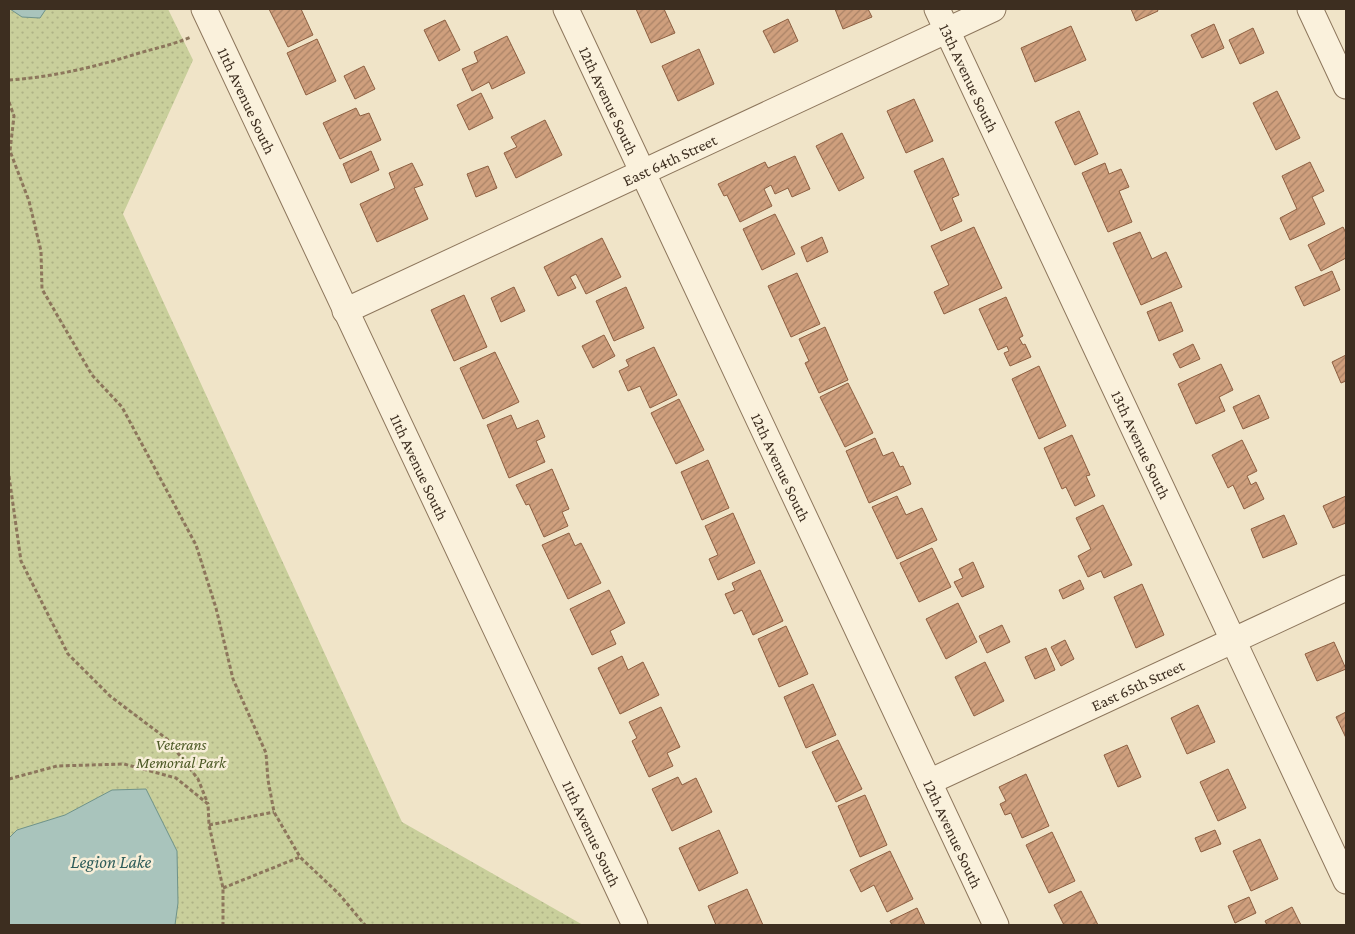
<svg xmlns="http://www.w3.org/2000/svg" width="1355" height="934" viewBox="0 0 1355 934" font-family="'Crimson Pro',serif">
	<defs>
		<pattern id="grass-dots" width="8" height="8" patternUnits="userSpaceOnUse" patternTransform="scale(1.25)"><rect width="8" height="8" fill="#c9cf9b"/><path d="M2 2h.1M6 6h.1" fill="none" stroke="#aeb285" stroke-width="1.8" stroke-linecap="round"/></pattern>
		<pattern id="building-hatch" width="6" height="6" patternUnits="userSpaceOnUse" patternTransform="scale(1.25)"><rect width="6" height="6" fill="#cf9f7d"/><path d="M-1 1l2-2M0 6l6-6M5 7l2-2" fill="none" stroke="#a98266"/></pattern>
	</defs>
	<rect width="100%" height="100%" fill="#f0e4c8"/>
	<path fill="url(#grass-dots)" d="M9 9H168L193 60 123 214 402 822 583 925H9Z"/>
	<g fill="#a9c4bc" stroke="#6f938a">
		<path d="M10 9H46L40 18 22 17Z"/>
		<path d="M146 789 177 851 178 903 175 925H9V838L17 830 65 815 112 790Z"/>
	</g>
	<g fill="url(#building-hatch)" stroke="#8d5f41">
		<path d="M269 9H301L313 35 288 47Z"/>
		<path d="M636 9H664L675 33 651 43Z"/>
		<path d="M835 9H868L872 17 843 29Z"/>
		<path d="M1131 9H1157L1158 11 1136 21Z"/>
		<path d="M788 19 798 41 774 53 763 31Z"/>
		<path d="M445 20 460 50 439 61 424 30Z"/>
		<path d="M1214 24 1224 48 1202 58 1191 35Z"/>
		<path d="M1071 26 1086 60 1035 82 1021 48Z"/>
		<path d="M1253 28 1264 53 1240 64 1229 40Z"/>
		<path d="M507 36 525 73 492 89 489 82 472 91 462 69 478 62 474 52Z"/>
		<path d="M317 39 336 81 306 95 287 53Z"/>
		<path d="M699 49 714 84 678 101 662 66Z"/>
		<path d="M364 66 375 89 355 99 344 76Z"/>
		<path d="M1277 91 1300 138 1276 150 1253 103Z"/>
		<path d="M481 93 493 118 469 130 457 105Z"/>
		<path d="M914 99 933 141 906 153 887 111Z"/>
		<path d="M356 108 360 116 369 113 381 140 340 159 323 123Z"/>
		<path d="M1079 111 1098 154 1075 165 1055 122Z"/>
		<path d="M545 120 562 155 516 178 504 153 517 147 511 137Z"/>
		<path d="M842 133 864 178 839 191 816 146Z"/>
		<path d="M371 151 379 170 351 183 343 164Z"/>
		<path d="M795 156 810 189 792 197 788 188 775 194 771 185 764 189 772 206 740 222 727 195 724 196 718 184 765 162 768 168Z"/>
		<path d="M943 158 959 195 952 198 962 221 941 231 914 171Z"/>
		<path d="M1310 162 1324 191 1312 197 1325 224 1290 240 1280 218 1297 209 1282 176Z"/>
		<path d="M412 163 423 185 414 188 428 219 377 242 360 204 395 188 389 173Z"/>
		<path d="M1105 163 1109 174 1121 169 1129 187 1119 191 1132 222 1108 232 1082 173Z"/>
		<path d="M488 166 497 188 476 197 467 174Z"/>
		<path d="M775 214 795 254 762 270 743 229Z"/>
		<path d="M974 227 1002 288 944 314 934 292 949 285 931 246Z"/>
		<path d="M1343 227 1346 233V258L1321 271 1308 245Z"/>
		<path d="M1140 232 1152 259 1166 252 1182 287 1141 305 1113 243Z"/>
		<path d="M822 237 828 252 807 262 801 247Z"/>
		<path d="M602 238 621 277 586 294 576 274 570 277 576 288 558 296 544 267Z"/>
		<path d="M1332 271 1340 290 1304 306 1295 287Z"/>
		<path d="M797 273 820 324 791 337 768 286Z"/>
		<path d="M514 287 525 311 501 322 491 298Z"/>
		<path d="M626 287 644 328 614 341 596 301Z"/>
		<path d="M464 295 487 347 454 361 431 310Z"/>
		<path d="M1006 297 1023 336 1019 338 1023 345 1025 344 1031 357 1010 366 1004 353 1009 351 1007 346 998 350 979 309Z"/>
		<path d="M1171 302 1183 331 1159 341 1147 312Z"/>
		<path d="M825 327 848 380 819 393 805 363 809 361 799 339Z"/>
		<path d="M604 335 615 356 593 368 582 346Z"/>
		<path d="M1193 344 1200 359 1180 368 1173 354Z"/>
		<path d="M654 347 677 395 650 408 640 386 628 391 619 371 629 366 626 360Z"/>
		<path d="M495 352 519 402 483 419 460 368Z"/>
		<path d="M1346 355V381L1341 383 1332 362Z"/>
		<path d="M1221 364 1233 390 1219 397 1225 411 1196 424 1178 384Z"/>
		<path d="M1039 366 1066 426 1039 439 1012 379Z"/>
		<path d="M848 383 873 433 845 447 820 397Z"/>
		<path d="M1259 395 1269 418 1243 429 1233 407Z"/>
		<path d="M679 399 704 450 676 464 651 413Z"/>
		<path d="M511 415 517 429 538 420 545 437 536 441 545 462 509 478 487 425Z"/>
		<path d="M1072 435 1090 475 1086 476 1095 496 1075 506 1066 487 1062 489 1044 448Z"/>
		<path d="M875 438 883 456 893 452 900 467 903 466 911 484 869 503 846 451Z"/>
		<path d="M1242 440 1257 471 1247 476 1251 485 1256 482 1264 499 1244 509 1233 485 1228 488 1212 455Z"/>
		<path d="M708 460 729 508 702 520 681 472Z"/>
		<path d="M552 469 569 509 562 512 568 526 544 537 529 504 526 505 516 485Z"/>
		<path d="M897 496 906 515 922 508 937 540 897 559 872 507Z"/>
		<path d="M1346 496V523L1333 528 1323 506Z"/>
		<path d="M1103 505 1132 565 1104 578 1101 571 1088 577 1078 556 1091 549 1076 518Z"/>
		<path d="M733 513 755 563 718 580 709 559 718 555 705 526Z"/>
		<path d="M1284 515 1297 544 1263 558 1251 529Z"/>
		<path d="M569 533 575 546 581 543 601 583 568 599 542 545Z"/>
		<path d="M932 548 951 587 919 602 900 563Z"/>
		<path d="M973 562 984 587 962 597 954 582 963 578 959 569Z"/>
		<path d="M760 570 783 621 753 635 742 610 734 614 725 594 735 590 732 583Z"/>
		<path d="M1080 580 1084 589 1063 599 1059 590Z"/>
		<path d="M1142 584 1164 635 1136 648 1114 597Z"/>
		<path d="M609 590 625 623 610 631 616 644 592 655 570 609Z"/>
		<path d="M958 603 977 642 946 659 926 619Z"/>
		<path d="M1002 625 1010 642 987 653 979 636Z"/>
		<path d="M786 626 808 674 779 687 758 639Z"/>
		<path d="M1065 640 1074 659 1061 666 1051 647Z"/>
		<path d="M1334 642 1346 669 1317 681 1305 654Z"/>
		<path d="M1046 648 1055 670 1035 679 1025 657Z"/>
		<path d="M622 656 628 670 643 662 659 695 620 714 598 668Z"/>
		<path d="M985 662 1004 701 974 716 955 677Z"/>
		<path d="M813 684 836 735 806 748 784 697Z"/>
		<path d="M1198 705 1215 742 1187 754 1171 718Z"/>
		<path d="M661 707 680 747 667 753 673 766 649 777 632 741 637 738 629 722Z"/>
		<path d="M1346 712V738L1336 717Z"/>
		<path d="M838 740 862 789 836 802 812 752Z"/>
		<path d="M1127 745 1141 777 1118 787 1104 755Z"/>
		<path d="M1228 769 1246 808 1218 821 1200 782Z"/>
		<path d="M1026 774 1049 826 1022 838 1011 813 1005 815 1000 804 1006 801 999 787Z"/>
		<path d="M678 777 682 785 696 778 712 812 672 831 652 789Z"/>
		<path d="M865 795 887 845 860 857 838 806Z"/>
		<path d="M719 830 738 873 699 891 679 848Z"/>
		<path d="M1215 830 1221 844 1201 852 1195 838Z"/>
		<path d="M1052 832 1075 881 1049 893 1026 845Z"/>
		<path d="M1260 839 1278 879 1251 891 1233 851Z"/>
		<path d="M890 851 913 899 887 912 874 885 861 892 850 870Z"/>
		<path d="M747 889 763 925H716L708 906Z"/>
		<path d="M1081 891 1098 925H1064L1054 905Z"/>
		<path d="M1249 897 1256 913 1235 923 1228 906Z"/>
		<path d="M1292 907 1301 925H1267L1265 921Z"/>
		<path d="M917 908 925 925H892L890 921Z"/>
	</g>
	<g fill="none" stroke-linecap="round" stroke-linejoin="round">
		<defs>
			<g id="minor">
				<path id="s1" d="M204 9 635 925"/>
				<path id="s2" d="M566 9 996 925"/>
				<path id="s3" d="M937 9 1346 881"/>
				<path d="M1310 9 1346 86"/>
				<path id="s4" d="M345 311 993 9"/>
				<path id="s5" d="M929 782 1346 588"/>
			</g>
		</defs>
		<use href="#minor" stroke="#8d765c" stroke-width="27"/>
		<g stroke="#8d765c" stroke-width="3" stroke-dasharray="4 2.5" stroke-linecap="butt">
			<path d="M9 80C53 77 95 67 136 54 156 48 172 45 191 37"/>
			<path d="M9 102 14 116 10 151 29 201 41 251 42 289 92 375 122 407 196 545 216 608 233 679 266 753 268 780 274 812 300 857 339 894 365 925"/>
			<path d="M9 476 21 561 68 654 110 696 167 739 198 779 208 804"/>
			<path d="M9 779 57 766 124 764 176 778 208 804 209 825 223 888V925"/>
			<path d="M209 825 274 812"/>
			<path d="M223 888 300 857"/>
		</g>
		<use href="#minor" stroke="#faf1dc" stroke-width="25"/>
	</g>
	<g text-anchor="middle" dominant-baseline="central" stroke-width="5" stroke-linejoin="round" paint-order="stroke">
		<g font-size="16" fill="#3d2e20" stroke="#f7eed8">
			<text stroke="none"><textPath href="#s3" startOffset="76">13th Avenue South</textPath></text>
			<text stroke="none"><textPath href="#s2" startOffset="101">12th Avenue South</textPath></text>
			<text stroke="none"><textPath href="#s1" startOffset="101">11th Avenue South</textPath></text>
			<text stroke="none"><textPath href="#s4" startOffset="358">East 64th Street</textPath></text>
			<text stroke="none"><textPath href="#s3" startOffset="481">13th Avenue South</textPath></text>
			<text stroke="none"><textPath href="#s1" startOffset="506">11th Avenue South</textPath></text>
			<text stroke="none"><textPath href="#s2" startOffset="506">12th Avenue South</textPath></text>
			<text stroke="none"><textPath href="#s5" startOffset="230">East 65th Street</textPath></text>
			<text stroke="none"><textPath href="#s1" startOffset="911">11th Avenue South</textPath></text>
			<text stroke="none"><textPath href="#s2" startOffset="911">12th Avenue South</textPath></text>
		</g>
		<g font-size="16" font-style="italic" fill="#4d5a26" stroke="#f7eed8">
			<text x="181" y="744">Veterans<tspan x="181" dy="18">Memorial Park</tspan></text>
		</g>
		<g font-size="18" font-style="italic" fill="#2f5d5a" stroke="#f7eed8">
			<text x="111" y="862">Legion Lake</text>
		</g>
	</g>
	<rect width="1355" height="934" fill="none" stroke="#3d2e20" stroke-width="20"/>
</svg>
